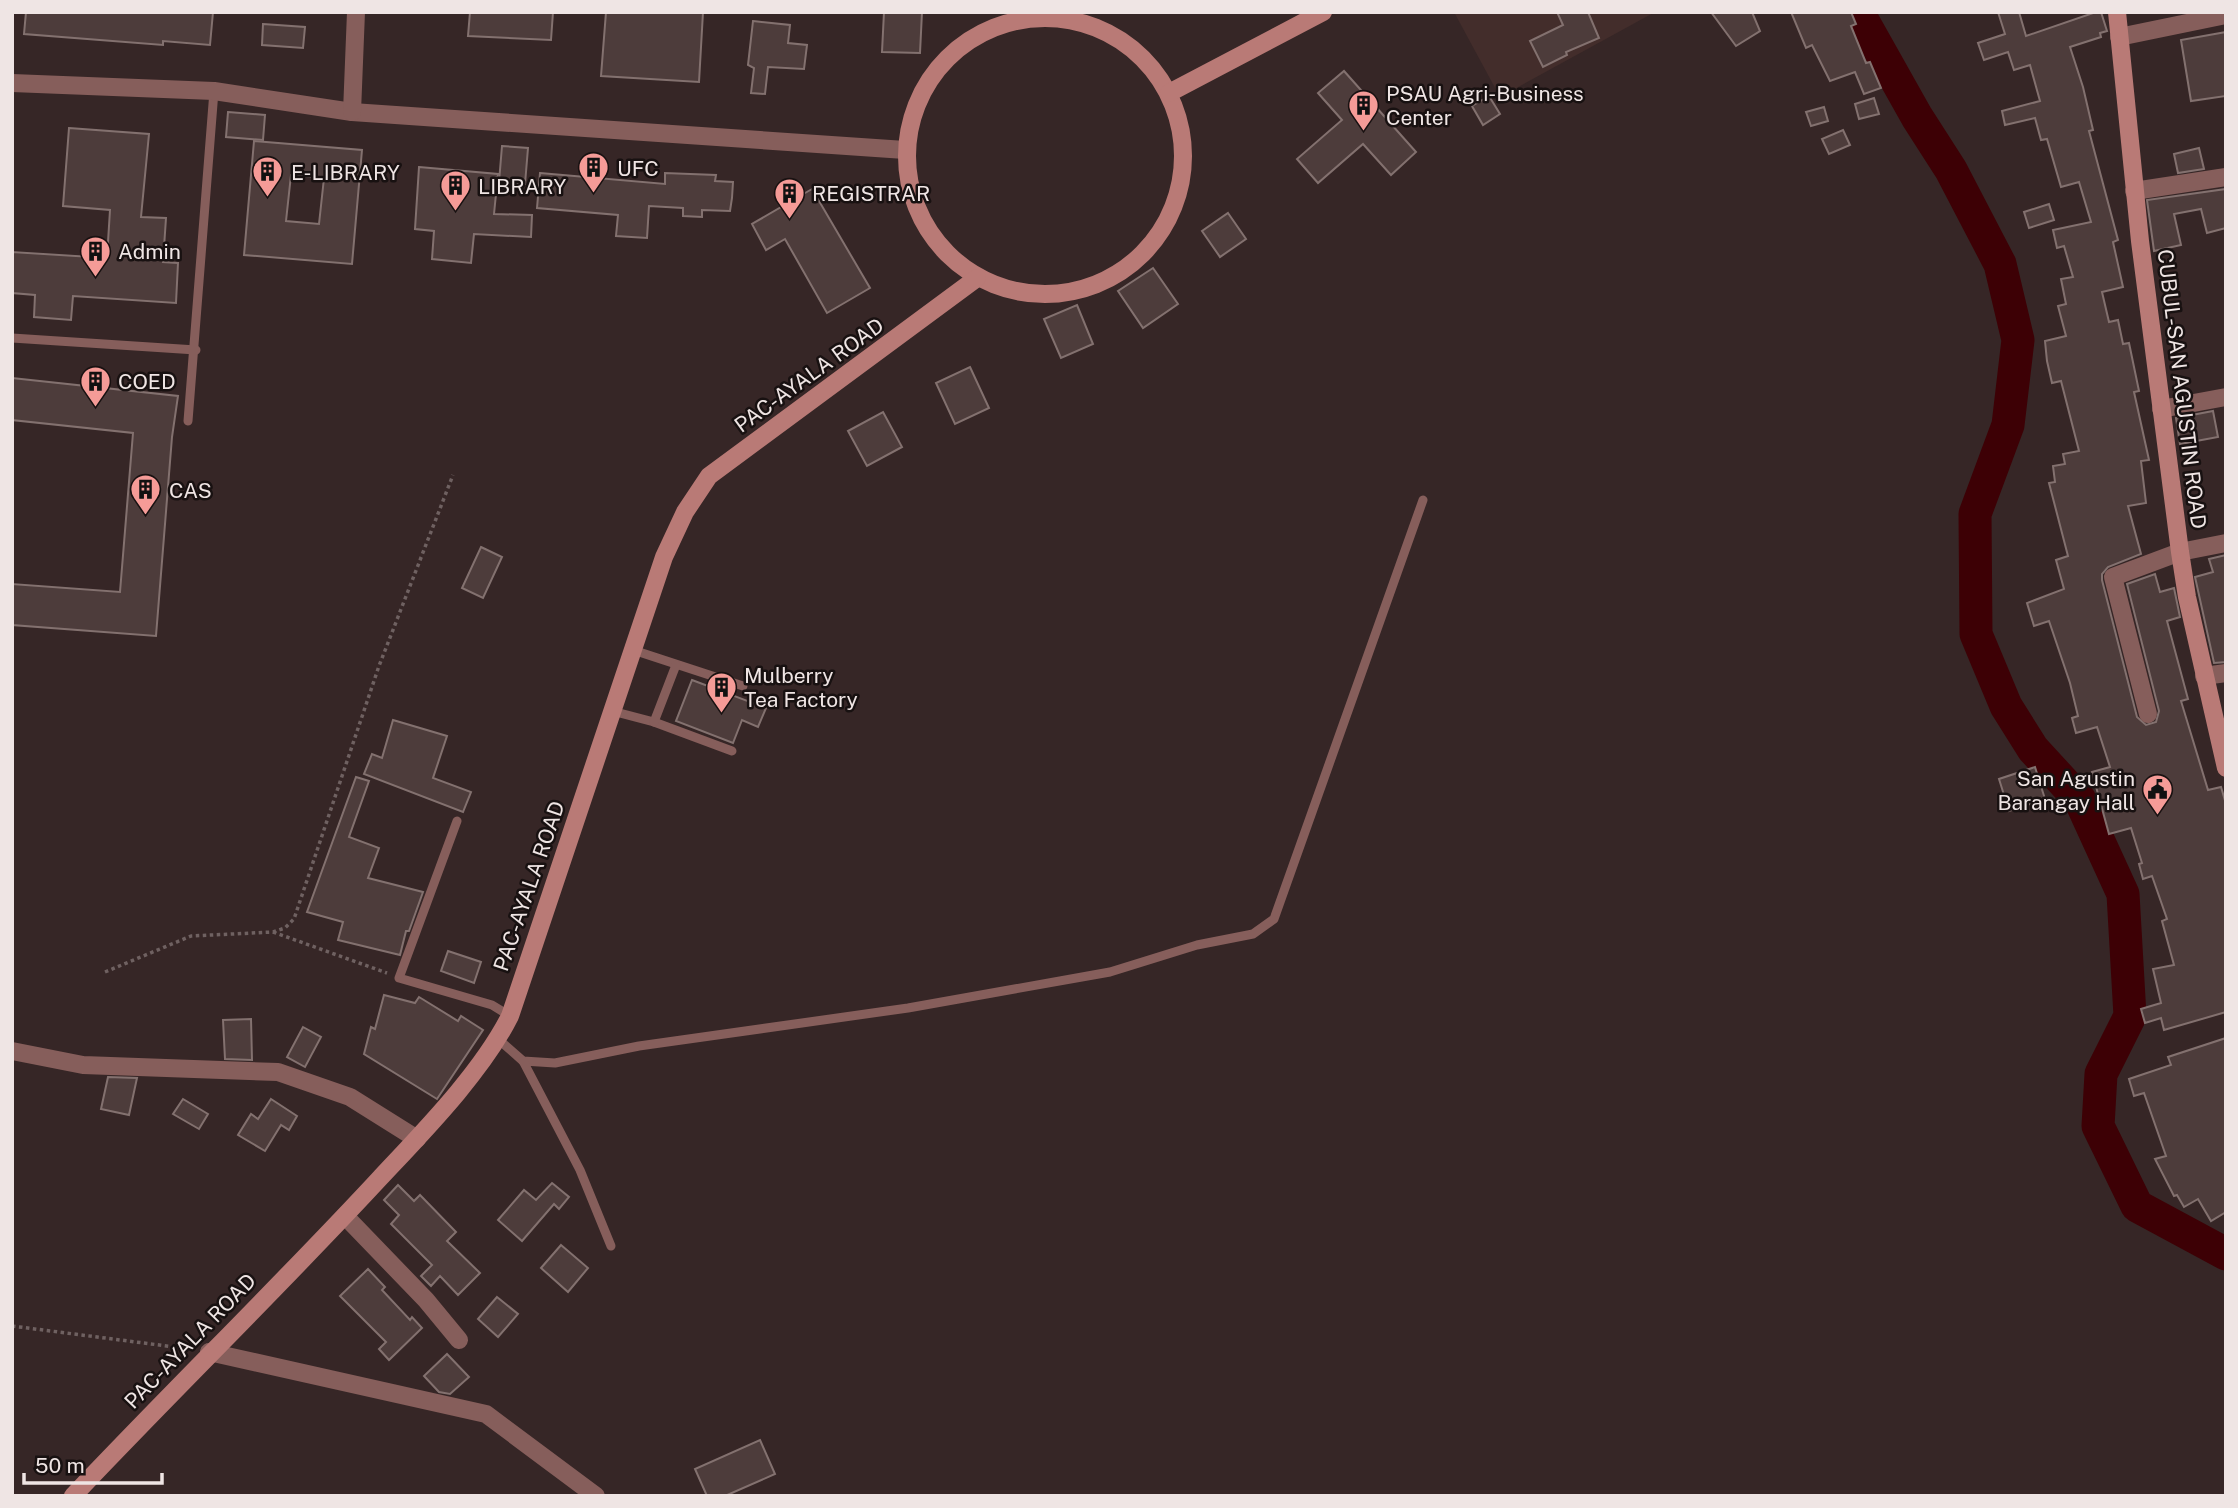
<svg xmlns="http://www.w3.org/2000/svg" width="2238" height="1508" viewBox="0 0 2238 1508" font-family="'Public Sans',sans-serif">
	<rect width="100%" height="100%" fill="#362626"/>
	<path fill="#432d2b" d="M1454 12H1655L1500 97Z"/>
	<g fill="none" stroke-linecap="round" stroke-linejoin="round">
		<path stroke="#3d0005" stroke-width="33" d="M1858 12 1917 117 1951 170 2000 264 2018 340 2008 425 1975 514 1976 634 2006 706 2033 749 2080 800 2123 894 2130 1016 2101 1074 2098 1126 2137 1206 2226 1254"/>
	</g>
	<g fill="#4d3c3b" stroke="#83716f" stroke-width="2" fill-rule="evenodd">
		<path d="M26 12H213L210 45 163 41V45L24 34Z"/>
		<path d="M470 12H553L551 40 468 36Z"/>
		<path d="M606 12H703L699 82 601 76Z"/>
		<path d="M884 12H922L920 53 882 52Z"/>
		<path d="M1557 12H1588L1599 38 1566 52 1567 55 1543 67 1530 41 1563 25Z"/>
		<path d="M1711 12H1752L1760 31 1736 46Z"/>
		<path d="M1791 12H1851L1856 24 1851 26 1866 63 1870 62 1881 88 1864 94 1855 72 1830 81 1812 45 1806 48Z"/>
		<path d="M1998 12H2019L2026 36 2096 12H2101L2107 31 2100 33 2101 37 2070 47 2083 87 2093 130 2089 131 2118 240 2113 242 2123 287 2102 292 2109 322 2118 320 2123 344 2129 343 2139 391 2134 392 2149 460 2141 461 2146 503 2128 506 2141 554 2108 567 2102 574V580L2137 717 2146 725 2156 722 2159 711 2127 584 2155 574 2160 592 2174 588 2180 617 2167 621 2188 699 2181 701 2208 790 2221 787 2226 804V1012L2164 1030 2161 1018 2145 1023 2141 1009 2161 1003 2153 969 2174 965 2162 921 2167 919 2152 876 2143 879 2139 864 2142 863 2131 828 2109 834 2092 772 2110 767 2097 727 2076 733 2072 718 2078 716 2070 683 2049 621 2034 626 2027 603 2064 589 2056 560 2068 556 2049 483 2055 482 2053 466 2065 464 2063 454 2079 451 2061 381 2052 383 2047 361 2045 341 2066 336 2058 306 2066 304 2061 279 2073 277 2064 246 2057 248 2053 230 2091 222 2079 182 2061 187 2047 139 2041 140 2035 118 2005 125 2002 111 2040 101 2030 65 2014 70 2008 52 1984 60 1978 43 2005 34Z"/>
		<path d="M753 21 790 25 788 43 807 45 804 69 768 67 765 94 751 93 754 68 748 65Z"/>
		<path d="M263 24 305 27 303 48 262 45Z"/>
		<path d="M2226 32V96L2191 101 2181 40Z"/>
		<path d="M1344 71 1416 152 1391 175 1363 144 1318 183 1297 159 1342 120 1318 93Z"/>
		<path d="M1489 96 1500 114 1483 125 1472 106Z"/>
		<path d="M1874 98 1879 114 1859 119 1855 104Z"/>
		<path d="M1824 107 1828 121 1811 126 1806 112Z"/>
		<path d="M228 112 265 115 263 140 226 137Z"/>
		<path d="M69 128 149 134 141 217 166 218 163 262 178 263 176 303 73 296 71 320 34 317 35 295 12 293V252L107 258 110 210 63 206Z"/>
		<path d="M1843 130 1850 145 1829 154 1822 139Z"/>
		<path d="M254 141 362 150 352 264 244 255ZM291 175 324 178 319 224 286 221Z"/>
		<path d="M502 146 528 148 525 184 499 182Z"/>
		<path d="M2199 148 2204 169 2178 173 2174 154Z"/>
		<path d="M419 167 498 174 494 214 532 215 531 237 474 234 471 263 432 259 434 231 415 229Z"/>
		<path d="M540 173 665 184V173L716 175 715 181 733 182 732 198 730 211 702 210V217L683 216V208L649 206 647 238 616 236 618 215 537 208Z"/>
		<path d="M812 189 870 288 827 313 785 239 766 250 752 224Z"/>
		<path d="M2226 189V228L2207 233 2201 209 2174 214 2181 245 2154 251 2147 200Z"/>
		<path d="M2049 204 2054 220 2029 228 2024 212Z"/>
		<path d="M1228 213 1246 239 1220 257 1202 231Z"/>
		<path d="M1153 268 1178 304 1143 328 1118 291Z"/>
		<path d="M1077 305 1093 344 1061 358 1044 319Z"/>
		<path d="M970 367 989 408 955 424 936 383Z"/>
		<path d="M12 378 178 396 172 437 156 636 12 625V584L120 592 133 433 12 420Z"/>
		<path d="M2213 411 2218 437 2180 444 2176 418Z"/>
		<path d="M883 412 902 447 867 466 848 431Z"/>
		<path d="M481 547 502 557 483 598 462 588Z"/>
		<path d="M2226 555V662L2214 663 2195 577 2213 572 2209 559Z"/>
		<path d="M692 680 766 708 758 727 742 720 733 743 676 721Z"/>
		<path d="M393 720 447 736 433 778 471 792 463 812 364 774 372 754 382 758Z"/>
		<path d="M2035 767 2045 799 2009 811 1999 779Z"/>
		<path d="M356 777 369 781 349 837 379 848 368 878 423 892 409 931H406L400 955 338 940 343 922 307 912Z"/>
		<path d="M448 951 481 962 474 983 441 971Z"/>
		<path d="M384 995 415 1003 419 997 458 1021 461 1016 483 1030 437 1099 364 1054 371 1027 375 1029Z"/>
		<path d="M251 1019 252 1060 225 1059 223 1020Z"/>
		<path d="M303 1027 321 1037 305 1067 287 1057Z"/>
		<path d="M2226 1038V1212L2211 1221 2198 1199 2184 1207 2177 1195 2174 1196 2155 1159 2166 1156 2144 1093 2134 1096 2129 1079 2171 1065 2168 1057Z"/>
		<path d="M108 1077 137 1078 129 1115 101 1109Z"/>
		<path d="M183 1099 208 1114 199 1129 173 1114Z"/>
		<path d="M271 1099 297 1116 289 1130 281 1125 265 1151 238 1135 251 1114 258 1119Z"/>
		<path d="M552 1183 569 1197 559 1209 554 1204 522 1241 498 1220 524 1190 536 1200Z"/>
		<path d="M398 1185 414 1201 420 1195 456 1232 447 1241 480 1273 458 1295 440 1276 431 1286 421 1276 432 1265 391 1224 399 1215 384 1200Z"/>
		<path d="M561 1245 588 1268 568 1292 541 1268Z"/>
		<path d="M368 1269 385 1287 382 1290 410 1320 412 1317 422 1328 389 1360 379 1349 386 1342 340 1296Z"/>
		<path d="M497 1297 518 1314 498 1337 478 1319Z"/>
		<path d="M447 1354 469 1377 450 1394 439 1392 424 1376Z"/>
		<path d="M760 1440 775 1474 725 1496H707L695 1469Z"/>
	</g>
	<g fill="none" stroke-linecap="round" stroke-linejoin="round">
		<g stroke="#6f6161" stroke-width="3.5" stroke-dasharray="3.5 3.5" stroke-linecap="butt">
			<path d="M273 932 387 973"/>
			<path d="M105 972 191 936 273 932 285 928 294 919 379 666 453 475"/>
			<path d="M12 1326 190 1349"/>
		</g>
		<g stroke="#865e5b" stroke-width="9">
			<path d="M12 338 196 350"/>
			<path d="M188 421 214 91"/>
			<path d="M633 650 743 686"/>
			<path d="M612 711 654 722 732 751"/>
			<path d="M654 722 676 665"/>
			<path d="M457 821 399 978 492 1005 510 1016"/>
			<path d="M498 1039 523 1061 555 1063 639 1046 908 1008 1110 972 1197 945 1253 934 1274 919 1423 500"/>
			<path d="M523 1061 580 1170 611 1246"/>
		</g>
		<g stroke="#865e5b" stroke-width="18">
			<path d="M2119 37 2226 15"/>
			<path d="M12 83 214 91 352 112 905 150"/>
			<path d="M352 112 356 12"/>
			<path d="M2134 191 2226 177"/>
			<path d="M2161 409 2226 397"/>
			<path d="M2204 676 2226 673"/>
			<path d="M2148 714 2113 577 2180 552 2226 543"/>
			<path d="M12 1051 83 1065 278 1072 350 1097 417 1139"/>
			<path d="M345 1216 426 1300 459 1340"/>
			<path d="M209 1352 486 1414 596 1496"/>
		</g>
		<g stroke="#b97a76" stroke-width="18">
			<path d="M2117 12 2140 241 2180 552 2187 597 2226 768"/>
			<circle cx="1045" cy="156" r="138"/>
			<path d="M1169 93 1323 12"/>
			<path d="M73 1496C174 1389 280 1286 380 1178 423 1132 482 1072 510 1016L664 557 685 512 709 476 977 278"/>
		</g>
	</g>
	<defs>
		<symbol id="building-pin" viewBox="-11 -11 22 30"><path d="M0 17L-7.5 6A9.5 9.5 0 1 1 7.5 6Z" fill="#f59b97" stroke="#181111"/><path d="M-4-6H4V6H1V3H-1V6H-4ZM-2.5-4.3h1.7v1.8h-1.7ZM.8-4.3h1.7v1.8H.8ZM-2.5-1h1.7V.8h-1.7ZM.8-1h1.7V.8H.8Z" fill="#111"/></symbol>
		<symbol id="civic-pin" viewBox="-11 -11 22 30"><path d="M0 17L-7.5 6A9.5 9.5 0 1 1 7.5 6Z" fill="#f59b97" stroke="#181111"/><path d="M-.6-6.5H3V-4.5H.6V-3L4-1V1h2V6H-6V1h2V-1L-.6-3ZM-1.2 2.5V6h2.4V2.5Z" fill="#111"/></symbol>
	</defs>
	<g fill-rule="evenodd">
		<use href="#building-pin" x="1346" y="88" width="35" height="47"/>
		<use href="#building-pin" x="576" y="150" width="35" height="47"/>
		<use href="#building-pin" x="250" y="154" width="35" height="47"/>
		<use href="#building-pin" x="438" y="168" width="35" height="47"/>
		<use href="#building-pin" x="772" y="176" width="35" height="47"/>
		<use href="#building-pin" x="78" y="234" width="35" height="47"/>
		<use href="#building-pin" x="78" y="364" width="35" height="47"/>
		<use href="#building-pin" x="128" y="472" width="35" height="47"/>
		<use href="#building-pin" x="704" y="670" width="35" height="47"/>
		<use href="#civic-pin" x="2140" y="772" width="35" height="47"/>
	</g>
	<g text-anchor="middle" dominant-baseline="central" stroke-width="5" stroke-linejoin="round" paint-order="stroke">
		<g font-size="21" fill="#efe5e4" stroke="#181111" text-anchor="start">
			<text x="1386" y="93">PSAU Agri-Business<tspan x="1386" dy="24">Center</tspan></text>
			<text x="617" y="168">UFC</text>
			<text x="291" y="172">E-LIBRARY</text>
			<text x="478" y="186">LIBRARY</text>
			<text x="812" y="193">REGISTRAR</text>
			<text x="118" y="251">Admin</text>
			<text x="118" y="381">COED</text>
			<text x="169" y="490">CAS</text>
			<text x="744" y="675">Mulberry<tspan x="744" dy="24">Tea Factory</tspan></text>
			<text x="2135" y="778" text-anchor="end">San Agustin<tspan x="2135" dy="24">Barangay Hall</tspan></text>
		</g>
		<g font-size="21" fill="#efe5e4" stroke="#181111">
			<text transform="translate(809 375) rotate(-36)">PAC-AYALA ROAD</text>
			<text transform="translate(2182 389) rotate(83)">CUBUL-SAN AGUSTIN ROAD</text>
			<text transform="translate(529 886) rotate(-71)">PAC-AYALA ROAD</text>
			<text transform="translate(190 1341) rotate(-46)">PAC-AYALA ROAD</text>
		</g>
	</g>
	<rect width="2238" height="1508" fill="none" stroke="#efe5e4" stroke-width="28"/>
	<path d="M24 1473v10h138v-10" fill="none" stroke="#efe5e4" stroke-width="3.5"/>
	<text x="35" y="1473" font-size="21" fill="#efe5e4" stroke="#181111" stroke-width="5" paint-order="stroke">50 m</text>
</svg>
